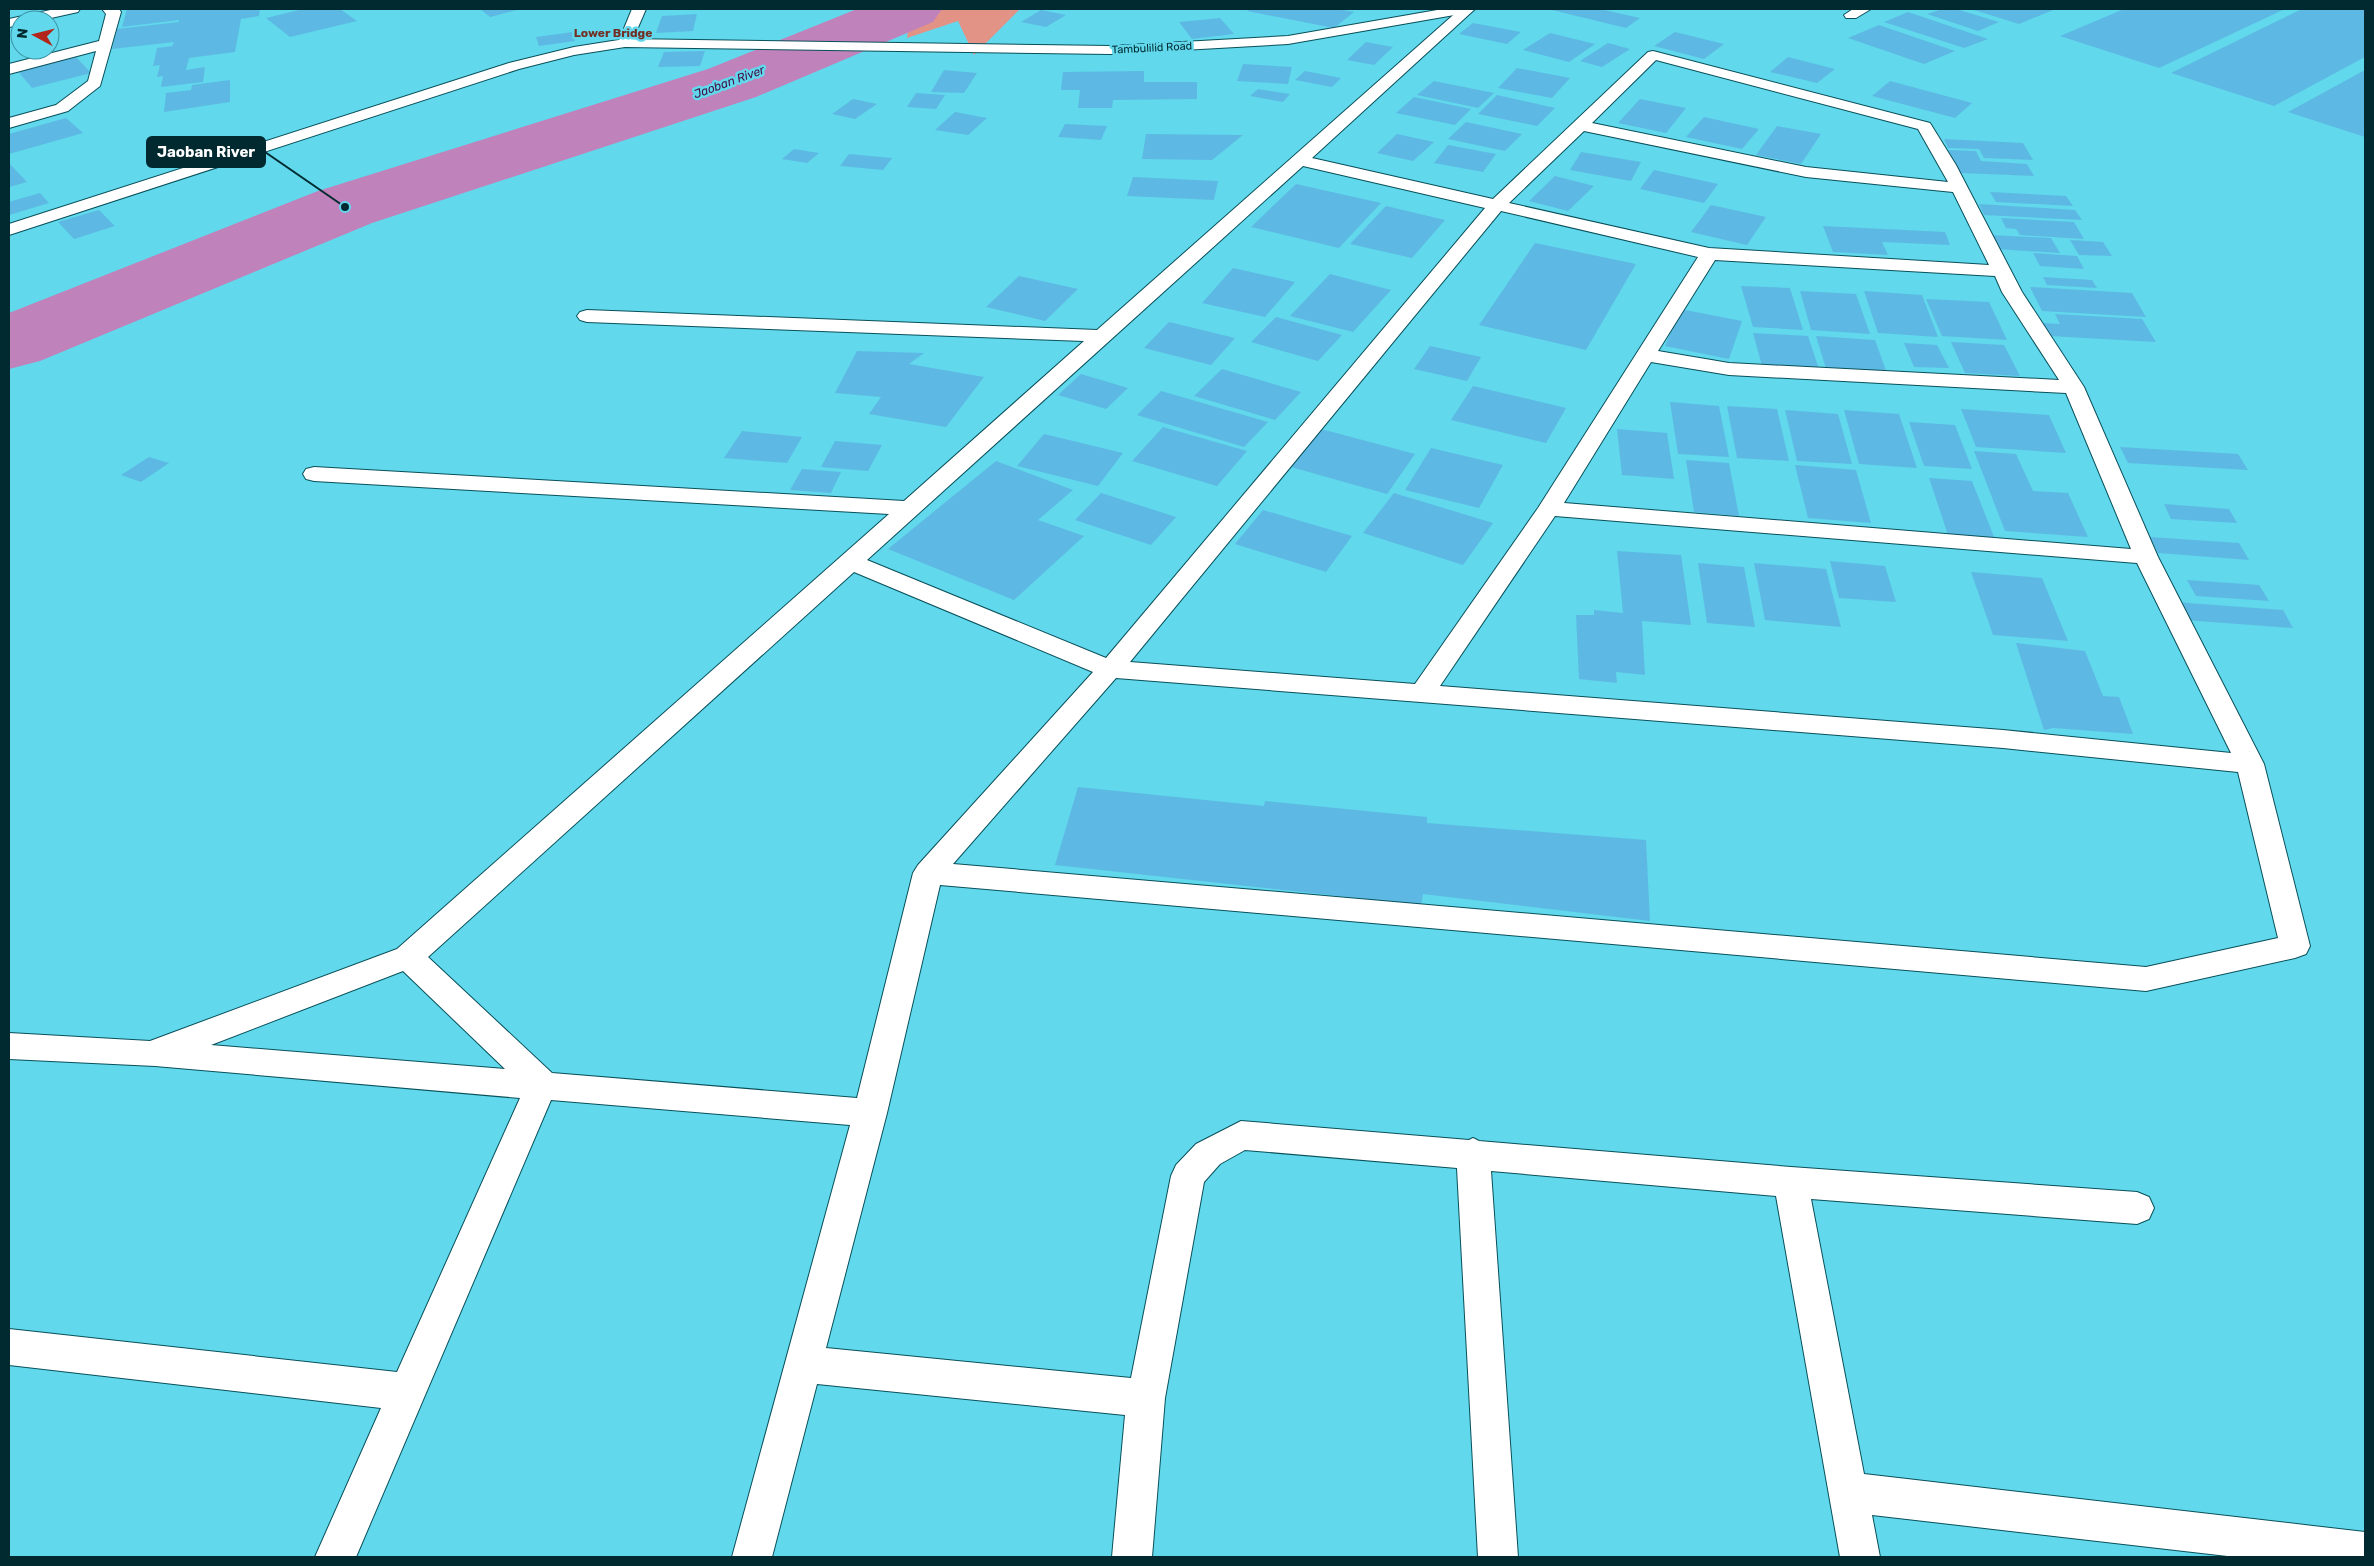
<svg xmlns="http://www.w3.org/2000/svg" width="2374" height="1566" viewBox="0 0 2374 1566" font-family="Rubik,sans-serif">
	<rect width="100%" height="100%" fill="#61d8ec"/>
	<path fill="#e39386" d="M911 9H1020L974 55 958 21 907 38Z"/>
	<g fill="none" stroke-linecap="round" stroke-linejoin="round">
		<path fill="#c082ba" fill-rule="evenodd" d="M857 9H942L933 22 756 97 372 223 40 361 9 369V313L318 191 708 69Z"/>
	</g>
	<g fill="#5db9e3">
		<path d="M127 9H260L259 16 241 19 235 52 189 58 186 70 205 67 203 82 161 87 163 76 157 77 160 65 153 66 157 48 172 46 174 42 112 49 117 29 179 22V20L122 27Z"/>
		<path d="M303 9H340L357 21 290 37 266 18Z"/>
		<path d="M480 9H521L490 17Z"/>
		<path d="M1251 9H1337L1354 12 1334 28 1247 11Z"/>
		<path d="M1548 9H1600L1640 18 1626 28Z"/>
		<path d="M1942 9H1956L1999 22 1978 31 1927 14Z"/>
		<path d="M1971 9H2049L2053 10 2019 24Z"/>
		<path d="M2124 9H2285L2159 68 2060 36Z"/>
		<path d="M2302 9H2365V57L2274 106 2171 73Z"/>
		<path d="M1041 10 1066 15 1046 27 1021 22Z"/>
		<path d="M1908 12 1988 39 1964 48 1884 22Z"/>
		<path d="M697 14 693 31 656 33 662 16Z"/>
		<path d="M1220 18 1234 34 1192 39 1179 22Z"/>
		<path d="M1473 23 1521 32 1507 44 1459 34Z"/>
		<path d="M1879 25 1955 51 1924 64 1848 38Z"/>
		<path d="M573 32 575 41 539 46 536 37Z"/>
		<path d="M1675 32 1724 44 1704 59 1654 46Z"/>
		<path d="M1550 33 1595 44 1569 62 1523 50Z"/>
		<path d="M1366 42 1393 47 1374 65 1347 60Z"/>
		<path d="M1608 43 1630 49 1602 67 1580 61Z"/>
		<path d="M705 51 700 66 658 67 664 52Z"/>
		<path d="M75 56 91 73 32 88 17 70Z"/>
		<path d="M1788 57 1835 69 1817 83 1770 72Z"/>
		<path d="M1243 64 1292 67 1288 84 1237 81Z"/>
		<path d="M1517 68 1570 78 1552 98 1498 88Z"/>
		<path d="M944 70 977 73 964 93 931 92Z"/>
		<path d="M2365 70V137L2288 112Z"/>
		<path d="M1144 71V82H1197V99L1113 100 1112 108H1078L1080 90H1061L1063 72Z"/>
		<path d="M1305 71 1341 78 1332 87 1295 80Z"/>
		<path d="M230 80V102L164 112 166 93 191 90 192 85Z"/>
		<path d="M1434 81 1494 93 1478 108 1417 95Z"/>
		<path d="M1890 81 1972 103 1955 118 1872 96Z"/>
		<path d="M1258 89 1290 94 1283 102 1250 96Z"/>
		<path d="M916 93 945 95 936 109 907 107Z"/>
		<path d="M1497 95 1555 108 1537 126 1478 114Z"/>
		<path d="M1414 97 1471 109 1455 125 1396 113Z"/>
		<path d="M853 99 877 104 855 119 832 114Z"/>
		<path d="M1640 99 1686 108 1666 133 1618 123Z"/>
		<path d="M955 112 987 118 968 135 935 130Z"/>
		<path d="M1704 117 1759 129 1742 149 1686 137Z"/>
		<path d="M66 118 83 133 9 154V134Z"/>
		<path d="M1466 122 1522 134 1505 151 1448 139Z"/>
		<path d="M1065 124 1107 126 1101 140 1058 137Z"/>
		<path d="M1777 126 1821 134 1801 164 1756 155Z"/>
		<path d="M1146 134 1243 135 1212 160 1142 159Z"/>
		<path d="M1397 134 1434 142 1413 161 1377 153Z"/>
		<path d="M1944 139 2023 143 2033 160 1984 158 1979 149 1948 148Z"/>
		<path d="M1448 145 1496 154 1483 172 1434 163Z"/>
		<path d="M794 149 819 153 807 163 782 159Z"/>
		<path d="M1948 150 1976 151 1981 161 2027 164 2034 176 1960 173Z"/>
		<path d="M1581 152 1641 162 1631 181 1570 170Z"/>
		<path d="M849 154 892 158 883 170 840 166Z"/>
		<path d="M9 163 27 182 9 187Z"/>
		<path d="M1654 170 1718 184 1704 203 1640 189Z"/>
		<path d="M1555 176 1594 186 1568 211 1529 201Z"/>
		<path d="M1133 177 1218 181 1214 200 1127 196Z"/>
		<path d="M1296 184 1381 203 1339 248 1251 227Z"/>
		<path d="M1990 192 2066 196 2073 206 1996 202Z"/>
		<path d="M40 193 49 203 9 215V202Z"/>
		<path d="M1979 204 2075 210 2082 220 1984 215Z"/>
		<path d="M1711 205 1766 217 1747 245 1691 232Z"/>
		<path d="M1386 206 1445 220 1412 258 1350 244Z"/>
		<path d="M99 210 115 226 74 239 58 222Z"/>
		<path d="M2001 218 2074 222 2084 239 2020 235 2016 229 2006 228Z"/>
		<path d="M1823 226 1945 232 1950 245 1882 242 1888 255 1833 252Z"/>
		<path d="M1989 235 2051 238 2060 253 1996 249Z"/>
		<path d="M2070 240 2103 242 2112 256 2079 255Z"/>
		<path d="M1535 243 1636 264 1586 350 1479 325Z"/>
		<path d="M2033 253 2077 256 2084 269 2040 266Z"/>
		<path d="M1233 268 1295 282 1265 317 1202 303Z"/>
		<path d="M1330 274 1391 290 1353 332 1290 316Z"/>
		<path d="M1019 276 1078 289 1045 321 986 307Z"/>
		<path d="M2043 277 2092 280 2097 288 2047 285Z"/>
		<path d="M1741 286 1790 288 1803 330 1753 327Z"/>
		<path d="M2030 287 2132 293 2146 317 2042 311Z"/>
		<path d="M1800 291 1856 294 1870 334 1811 330Z"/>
		<path d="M1864 291 1922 295 1938 337 1878 333Z"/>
		<path d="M1926 299 1989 302 2007 340 1942 336Z"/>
		<path d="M1680 309 1742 321 1729 359 1665 346Z"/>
		<path d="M2055 314 2142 319 2156 342 2049 336 2043 323 2060 324Z"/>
		<path d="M1276 317 1342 335 1318 361 1251 342Z"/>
		<path d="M1169 322 1235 338 1211 365 1144 348Z"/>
		<path d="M1753 333 1808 336 1819 369 1762 366Z"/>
		<path d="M1816 336 1875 340 1888 376 1827 372Z"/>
		<path d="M1951 342 2004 345 2020 376 1965 373Z"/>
		<path d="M1904 343 1937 345 1949 368 1914 367Z"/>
		<path d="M1430 346 1481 357 1467 381 1414 369Z"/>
		<path d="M857 351 924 353 909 364 984 377 946 427 869 414 881 397 835 393Z"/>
		<path d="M1222 369 1301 392 1275 420 1194 396Z"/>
		<path d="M1081 374 1128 388 1106 409 1058 395Z"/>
		<path d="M1473 386 1566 408 1546 443 1451 420Z"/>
		<path d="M1161 391 1268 422 1244 447 1137 415Z"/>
		<path d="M1670 402 1719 406 1729 457 1678 454Z"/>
		<path d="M1727 406 1777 409 1789 461 1737 458Z"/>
		<path d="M1961 409 2049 415 2066 453 1976 447Z"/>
		<path d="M1785 410 1838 414 1852 464 1797 461Z"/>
		<path d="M1844 410 1899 414 1917 468 1859 464Z"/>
		<path d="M1909 422 1955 425 1972 469 1924 466Z"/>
		<path d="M1163 427 1247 451 1217 486 1132 461Z"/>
		<path d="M1321 429 1415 454 1387 494 1291 467Z"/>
		<path d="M1617 429 1667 433 1674 479 1622 475Z"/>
		<path d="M742 431 802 437 787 463 724 458Z"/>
		<path d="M1044 434 1123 453 1098 486 1017 466Z"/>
		<path d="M835 441 882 445 868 471 821 467Z"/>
		<path d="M2120 447 2238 454 2248 470 2128 463Z"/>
		<path d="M1431 448 1503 465 1479 508 1405 490Z"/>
		<path d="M1974 451 2016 454 2033 491 2068 493 2088 537 2005 531Z"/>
		<path d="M149 457 169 463 141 482 121 475Z"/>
		<path d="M1686 460 1729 463 1739 516 1694 512Z"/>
		<path d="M996 461 1073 490 1038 520 1084 536 1014 600 888 549Z"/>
		<path d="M1795 465 1856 470 1871 523 1808 518Z"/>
		<path d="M802 469 841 472 831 493 790 490Z"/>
		<path d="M1929 478 1972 481 1996 542 1949 538Z"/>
		<path d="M1101 493 1176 517 1151 545 1075 520Z"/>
		<path d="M1394 493 1493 523 1463 565 1363 533Z"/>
		<path d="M2164 504 2229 509 2237 523 2171 519Z"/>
		<path d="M1263 510 1352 536 1326 572 1235 544Z"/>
		<path d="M2150 537 2239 543 2249 560 2158 553Z"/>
		<path d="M1617 551 1681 555 1691 625 1642 621 1645 675 1616 672 1617 683 1579 679 1576 615H1594V610L1623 613Z"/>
		<path d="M1830 561 1885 566 1896 602 1839 598Z"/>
		<path d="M1698 563 1744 567 1755 627 1707 623Z"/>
		<path d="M1754 563 1826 569 1841 627 1765 620Z"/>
		<path d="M1971 572 2042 578 2068 641 1993 635Z"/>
		<path d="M2187 580 2259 585 2269 601 2196 596Z"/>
		<path d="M2175 602 2283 610 2293 628 2184 620Z"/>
		<path d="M2016 643 2085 651 2103 696 2119 697 2133 734 2053 728 2044 730Z"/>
		<path d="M1078 787 1264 806 1265 801 1427 817V823L1646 840 1650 921 1423 894 1421 905 1055 865Z"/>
	</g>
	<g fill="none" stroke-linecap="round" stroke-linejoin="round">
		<defs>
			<g id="street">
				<path d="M55 9H80L78 12 42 20H20V25L9 27V19Z"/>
				<path d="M102 9H119L121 12 100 86 68 111 9 128V118L56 105 88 81 96 51 9 74V64L99 41 106 14Z"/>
				<path d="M632 9H646L630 46H620L618 43Z"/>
				<path d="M1460 9H1475L1312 158 1493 199 1648 52 1653 51 1930 123 1956 165 2022 292 2084 387 2158 557 2264 764 2310 946 2306 954 2295 958 2146 991 940 885 887 1113 826 1348 1131 1378 1171 1176 1176 1165 1196 1144 1241 1121 1469 1140 1473 1138 1479 1141 1791 1167 2137 1192 2149 1197 2154 1208 2149 1219 2137 1224 1811 1199 1864 1474 2365 1532V1557H2236L1872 1515 1880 1557H1840L1776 1196 1491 1171 1518 1557H1478L1457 1168 1245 1150 1220 1164 1204 1182 1165 1398 1152 1557H1112L1125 1415 817 1384 772 1557H732L850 1125 551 1100 356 1557H315L381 1408 9 1365V1329L397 1372 520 1098 155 1066 9 1059V1033L150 1041 397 949 889 514 314 481 306 479 303 474 306 469 314 467 904 501 1084 341 587 322 580 320 577 316 580 312 587 310 1097 330ZM1656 60 1918 129 1948 182 1806 167 1592 123ZM1584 131 1806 177 1953 192 1989 265 1709 248 1509 203ZM1303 166 1485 208 1106 658 867 560ZM1501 211 1698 257 1538 508 1415 684 1130 662ZM1715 260 1995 276 2002 292 2059 380 1729 363 1658 351ZM1651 362 1729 375 2066 393 2131 549 1564 503ZM1555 516 2137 563 2231 753 2003 730 1440 686ZM854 572 1093 672 918 865 913 873 857 1098 552 1073 428 957ZM1116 678 2003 748 2238 772 2278 938 2146 967 953 864ZM403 971 505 1069 211 1045Z"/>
				<path d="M1853 9H1871L1856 18H1846L1844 15Z"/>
			</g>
			<path id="secondary" d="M1443 9H1473L1466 13 1288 44 1111 54 625 47 574 55 519 69 9 235V224L509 63 574 47 625 39 1111 46 1288 36Z"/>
		</defs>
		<use href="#street" stroke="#08505a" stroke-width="2"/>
		<use href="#secondary" stroke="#08505a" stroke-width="2"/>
		<use href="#street" fill="#fff" fill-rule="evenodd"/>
		<use href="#secondary" fill="#fff" fill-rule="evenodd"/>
	</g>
	<g text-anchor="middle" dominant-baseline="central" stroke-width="5" stroke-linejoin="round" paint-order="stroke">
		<g font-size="11" fill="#012a30" stroke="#61d8ec">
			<text transform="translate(1152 48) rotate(-3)">Tambulilid Road</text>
		</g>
		<g font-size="12" font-weight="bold" fill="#732e24" stroke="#61d8ec">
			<text x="613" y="33">Lower Bridge</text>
		</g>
		<g font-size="12" font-style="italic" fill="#450c42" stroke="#61d8ec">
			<text transform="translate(729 82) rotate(-20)">Jaoban River</text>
		</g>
	</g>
	<path fill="none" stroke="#012a30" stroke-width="2" d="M345 207L265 152"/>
	<circle fill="#012a30" stroke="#61d8ec" stroke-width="2" cx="345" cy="207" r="5"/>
	<rect fill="#012a30" stroke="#012a30" stroke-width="2" x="147" y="137" width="118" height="30" rx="5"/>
	<g font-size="15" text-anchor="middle" font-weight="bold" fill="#fff">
		<text x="206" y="157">Jaoban River</text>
	</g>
	<rect width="2374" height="1566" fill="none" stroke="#012a30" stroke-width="20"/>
	<g transform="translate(35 35) rotate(277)"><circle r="24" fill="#61d8ec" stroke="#3b92a1"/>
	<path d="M0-4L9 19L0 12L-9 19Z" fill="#b32518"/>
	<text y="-8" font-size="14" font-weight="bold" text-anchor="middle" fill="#012a30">N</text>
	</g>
</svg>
